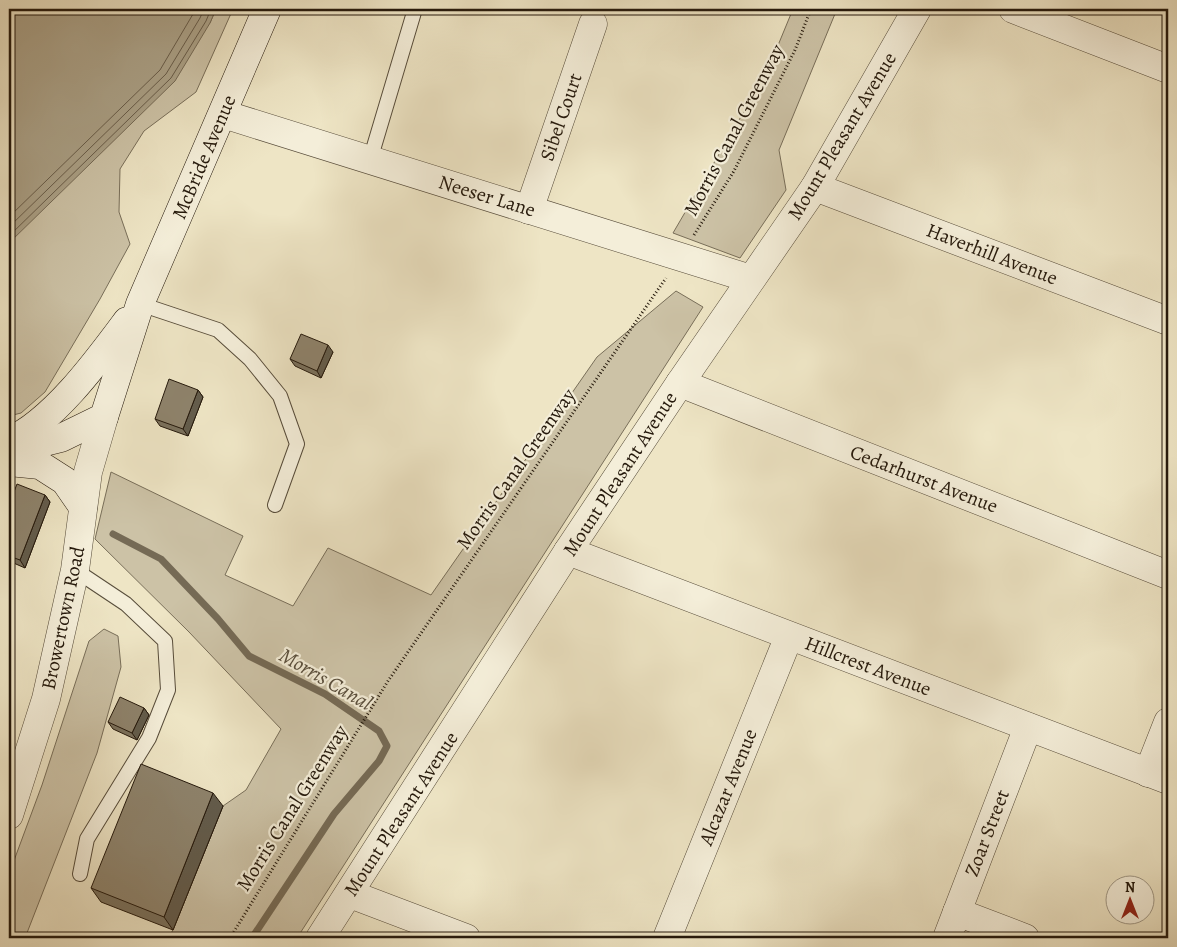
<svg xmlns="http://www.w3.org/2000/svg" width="1177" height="947" viewBox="0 0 1177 947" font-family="Alegreya,serif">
	<rect width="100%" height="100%" fill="#eee5c5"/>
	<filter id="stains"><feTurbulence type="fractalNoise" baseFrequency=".004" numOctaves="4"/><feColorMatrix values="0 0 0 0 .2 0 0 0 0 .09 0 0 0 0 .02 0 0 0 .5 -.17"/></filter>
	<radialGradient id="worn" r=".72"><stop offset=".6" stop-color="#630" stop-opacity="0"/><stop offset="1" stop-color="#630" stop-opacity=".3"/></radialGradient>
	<g fill="#ccc2a6" stroke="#786e59">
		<path d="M216 9H233L196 92 144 131 120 169 119 212 130 244 100 299 45 392 21 413 9 416V243L210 23Z"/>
		<path d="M793 9H837L779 150 786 190 740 258 673 233 767 72Z"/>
		<path d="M676 291 703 307 297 938H168L173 930 223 806 246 790 281 729 189 632 95 539 111 472 243 536 225 575 293 606 328 548 431 595 597 357Z"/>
		<path d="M104 629 118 636 121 667 97 753 25 938H9V874L42 785 89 641Z"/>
	</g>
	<path fill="#aaa086" stroke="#756a55" d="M9 9H216L210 23 175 81 9 243Z"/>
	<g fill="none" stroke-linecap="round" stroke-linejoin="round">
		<g stroke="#685c49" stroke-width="1">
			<path d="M9 217 160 70 196 9"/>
			<path d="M9 227 166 74 200 18 204 9"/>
			<path d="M9 236 171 78 206 21 211 9"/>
		</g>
		<path stroke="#756a55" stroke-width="7" d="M113 534 161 559 218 619 249 656 325 694 379 731 387 746 379 761 334 814 252 938"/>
		<defs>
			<g id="service">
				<path d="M370 160 415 9"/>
				<path d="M140 304 218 330 250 359 280 396 297 444 275 505"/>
				<path d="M75 570 126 604 165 641 168 690 149 738 87 839 80 874"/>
			</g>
			<g id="minor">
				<path d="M1013 9 1168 69"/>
				<path d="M223 114 751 279"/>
				<path d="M815 187 1168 321"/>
				<path d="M529 210 593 24"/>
				<path d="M680 383 1168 575"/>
				<path d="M568 551 1168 780"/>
				<path d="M1148 773 1168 722"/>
				<path d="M350 894 466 938"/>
				<path d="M957 912 1025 938"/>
				<path d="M320 938 568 551 680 383 815 187 917 9"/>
				<path d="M667 938 789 636"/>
				<path d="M947 938 1028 727"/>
			</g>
			<path id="tertiary" d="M9 815 46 699 75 570 88 472 104 417"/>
			<g id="secondary">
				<path d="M9 441C53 422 98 360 127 321"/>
				<path d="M9 451 61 438 104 417 140 304 267 9"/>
				<path d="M9 462 40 465 65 481 83 507"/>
			</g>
		</defs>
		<use href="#service" stroke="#574c3a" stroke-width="16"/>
		<use href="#minor" stroke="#574c3a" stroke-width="29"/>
		<use href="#tertiary" stroke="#574c3a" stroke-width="29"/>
		<use href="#secondary" stroke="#25190c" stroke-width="29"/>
		<g stroke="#25190c" stroke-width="3" stroke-dasharray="1 2.5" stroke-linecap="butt">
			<path d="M694 235 734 171 795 50 811 9"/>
			<path d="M230 938 388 681 666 278"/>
		</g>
		<use href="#service" stroke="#f4eed9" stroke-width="14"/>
		<use href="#minor" stroke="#f4eed9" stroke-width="28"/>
		<use href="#tertiary" stroke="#f4eed9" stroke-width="28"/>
		<use href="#secondary" stroke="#f4eed9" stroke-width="28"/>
	</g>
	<g fill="#7a715d" stroke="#25190c">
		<path d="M333 352 321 378 295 366 290 359Z"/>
		<path d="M198 390 203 397 188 436 160 426 155 419Z"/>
		<path d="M45 495 50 502 25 568 9 561V505Z"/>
		<path d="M144 708 149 715 137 740 113 729 108 722Z"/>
		<path d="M223 806 173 930 101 902 91 888Z"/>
	</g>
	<g fill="#635c4c" stroke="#25190c">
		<path d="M328 345 333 352 321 378 317 371Z"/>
		<path d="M198 390 203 397 188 436 183 429Z"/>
		<path d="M45 495 50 502 25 568 20 560Z"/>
		<path d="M144 708 149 715 137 740 132 733Z"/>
		<path d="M213 793 223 806 173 930 164 917Z"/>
	</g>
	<g fill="#8e836c" stroke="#25190c">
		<path d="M301 334 328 345 317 371 290 359Z"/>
		<path d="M169 379 198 390 183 429 155 419Z"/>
		<path d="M17 484 45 495 20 560 9 556V505Z"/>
		<path d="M120 697 144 708 132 733 108 722Z"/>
		<path d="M141 764 213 793 164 917 91 888Z"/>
	</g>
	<g text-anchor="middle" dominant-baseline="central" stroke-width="4.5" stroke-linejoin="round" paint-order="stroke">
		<g font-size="20" fill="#25190c" stroke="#f4eed9">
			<text transform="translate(561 117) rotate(-71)">Sibel Court</text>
			<text transform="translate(734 130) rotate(-62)">Morris Canal Greenway</text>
			<text transform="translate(842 136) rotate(-59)">Mount Pleasant Avenue</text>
			<text transform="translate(204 157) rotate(-67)">McBride Avenue</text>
			<text transform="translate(487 196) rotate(17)">Neeser Lane</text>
			<text transform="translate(992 254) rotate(21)">Haverhill Avenue</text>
			<text transform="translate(516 469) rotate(-55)">Morris Canal Greenway</text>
			<text transform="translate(620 474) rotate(-57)">Mount Pleasant Avenue</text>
			<text transform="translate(924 479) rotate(21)">Cedarhurst Avenue</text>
			<text transform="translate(63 618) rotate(-78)">Browertown Road</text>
			<text transform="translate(868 666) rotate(21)">Hillcrest Avenue</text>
			<text transform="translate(728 787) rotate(-68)">Alcazar Avenue</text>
			<text transform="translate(292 808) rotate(-58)">Morris Canal Greenway</text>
			<text transform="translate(401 814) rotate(-57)">Mount Pleasant Avenue</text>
			<text transform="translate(987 833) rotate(-69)">Zoar Street</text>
		</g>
		<g font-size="21" font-style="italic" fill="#5a4f3d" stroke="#f4eed9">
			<text transform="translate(326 679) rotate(30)">Morris Canal</text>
		</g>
	</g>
	<rect width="1177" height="947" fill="none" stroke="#eee5c5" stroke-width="30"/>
	<rect x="10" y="10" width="1157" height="927" fill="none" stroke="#25190c" stroke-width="2.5"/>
	<rect x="15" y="15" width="1147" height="917" fill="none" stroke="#25190c"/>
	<g transform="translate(1130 900)"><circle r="24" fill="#f4eed9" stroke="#a19987"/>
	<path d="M0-4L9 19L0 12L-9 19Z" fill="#8f2418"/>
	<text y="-8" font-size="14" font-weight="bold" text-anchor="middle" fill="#25190c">N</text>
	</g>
	<rect width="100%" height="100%" filter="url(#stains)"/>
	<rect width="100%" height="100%" fill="url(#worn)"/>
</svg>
